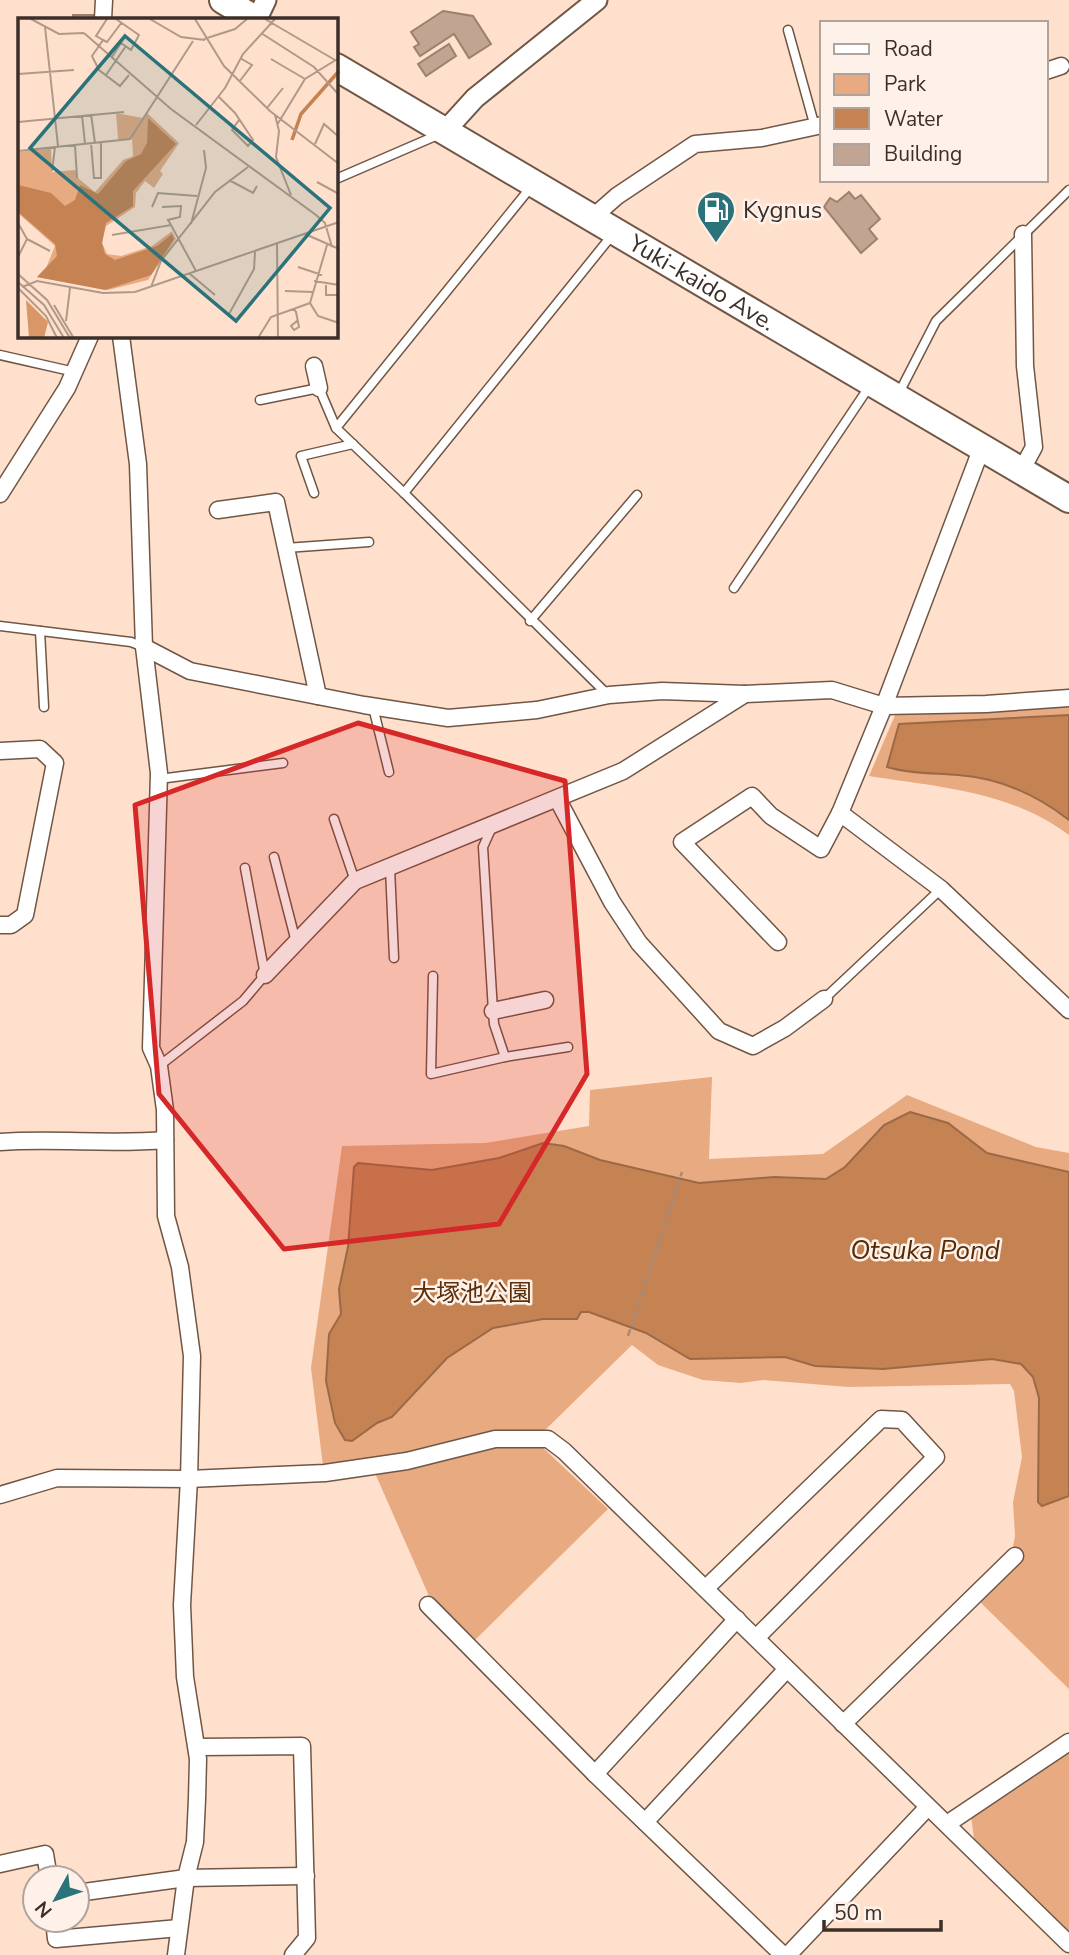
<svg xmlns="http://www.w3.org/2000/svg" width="1069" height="1955" viewBox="0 0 1069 1955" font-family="'Nunito Sans','Noto Sans JP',sans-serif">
	<rect width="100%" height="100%" fill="#ffe0cc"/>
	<g fill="#e7aa81">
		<path d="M1069 705V835C1011 791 938 787 869 776L896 713Z"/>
		<path d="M712 1077 709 1159 823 1154 907 1095 1036 1147 1069 1153V1689L979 1601 1012 1551 1015 1536 1013 1502 1022 1457 1014 1391 1010 1384 849 1387 763 1380 741 1383 703 1380 658 1365 632 1345 544 1431 539 1444 608 1509 473 1642 429 1596 371 1464 323 1466 311 1368 342 1146 485 1143 589 1126 590 1090Z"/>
		<path d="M1069 1747V1933L974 1838 971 1816Z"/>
	</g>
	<g fill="#c58253" stroke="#9c6946" stroke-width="2">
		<path d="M1069 715V820C1037 795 999 778 958 775 935 773 910 774 887 767L899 724Z"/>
		<path d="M910 1112 948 1123 987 1153 1069 1172V1496L1042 1506 1038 1502 1039 1398 1033 1377 1021 1364 992 1359 883 1369 815 1366 785 1357 690 1359 646 1333 589 1312H581L577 1319H543L493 1328 447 1358 392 1417 377 1423 352 1441 345 1440 335 1423 326 1381 329 1334 341 1314 339 1289 348 1247 354 1167 358 1163 432 1170 499 1158 543 1143 564 1146 600 1160 699 1183 774 1177 826 1179 845 1167 884 1125Z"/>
	</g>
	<g fill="#c1a491" stroke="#9d816e" stroke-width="2">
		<path d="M443 11 473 16 491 44 469 58 454 34 420 56 414 47 419 44 411 32Z"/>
		<rect x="73" y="15" width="22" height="4"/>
		<path d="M449 44 456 56 426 76 418 64Z"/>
		<path d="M849 192 855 199 861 195 880 219 869 229 877 239 861 253 824 207 830 198 837 202Z"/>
	</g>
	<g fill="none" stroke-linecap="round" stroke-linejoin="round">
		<defs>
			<g id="service">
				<path d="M788 30 815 127"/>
				<path d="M336 179 440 134"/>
				<path d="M0 355 75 372"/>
				<path d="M899 393 936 321 1069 190"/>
				<path d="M260 400 319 388 336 428"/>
				<path d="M314 493 301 456 353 444"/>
				<path d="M404 493 336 428 531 187"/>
				<path d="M286 548 369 542"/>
				<path d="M734 588 869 387"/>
				<path d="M530 621 637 495"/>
				<path d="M0 626 131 642 144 647"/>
				<path d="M40 631 44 707"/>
				<path d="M608 695 404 493 613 234"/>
				<path d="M373 707 389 772"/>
				<path d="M159 779 283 763"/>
				<path d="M334 819 355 881"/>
				<path d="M274 857 296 942"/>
				<path d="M390 868 394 958"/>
				<path d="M433 976 431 1074 505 1057 494 1024 493 1011 483 847 492 827"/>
				<path d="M824 999 941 889"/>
				<path d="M505 1057 568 1047"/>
				<path d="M159 1066 243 1001 265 975 245 868"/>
			</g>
			<g id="minor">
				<path d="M103 19 104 0"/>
				<path d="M1046 71 1061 66"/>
				<path d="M592 218 617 196 695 144 762 138 822 125"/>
				<path d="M121 336 138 464 144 647 159 773 151 1048 159 1066 165 1110 166 1216 180 1267 192 1356 189 1479 182 1605 185 1677 198 1759 197 1799 195 1842 186 1878 176 1955"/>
				<path d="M314 366 319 388"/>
				<path d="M982 447 884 706 840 813 941 889 1069 1010"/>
				<path d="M1021 471 1034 447 1025 366 1023 234"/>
				<path d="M0 494 67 388 90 336"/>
				<path d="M218 510 276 502 318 696"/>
				<path d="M144 647 190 671 364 705 448 718 537 710 609 695 662 691 745 694 832 690 884 706 986 704 1069 698"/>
				<path d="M0 751 40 749 55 763 25 915 11 925H0"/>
				<path d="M558 800 612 902 639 943 719 1031 753 1046 785 1028 824 999"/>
				<path d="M778 942 682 842 752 796 771 816 821 849 840 813"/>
				<path d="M265 975 355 881 623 771 745 694"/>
				<path d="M493 1011 545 1000"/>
				<path d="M0 1142C55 1138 110 1145 165 1140"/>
				<path d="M0 1495 57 1478 189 1479 325 1473 407 1461 495 1439H548L564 1451 1069 1944"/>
				<path d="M706 1588 881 1419 902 1420 936 1457 757 1637"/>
				<path d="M428 1605 595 1774 783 1955"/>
				<path d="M843 1724 1015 1556"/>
				<path d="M197 1747 302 1746 307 1938 293 1955"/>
				<path d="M595 1774 737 1619"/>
				<path d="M645 1822 787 1669"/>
				<path d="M947 1824 1069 1742"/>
				<path d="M0 1864 45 1854 49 1878"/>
				<path d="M77 1893 186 1878 306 1876"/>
				<path d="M54 1920 56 1939 179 1928"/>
				<path d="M788 1955 928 1807"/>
			</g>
			<g id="tertiary">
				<path d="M257 19 266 0"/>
				<path d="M445 131 475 98 597 0"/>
			</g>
			<g id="trunk">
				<path d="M223 0 255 19"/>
				<path id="s1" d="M336 67 1069 499"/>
			</g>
		</defs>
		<use href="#service" stroke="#705645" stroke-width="11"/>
		<use href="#minor" stroke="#705645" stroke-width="19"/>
		<use href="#tertiary" stroke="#705645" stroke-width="23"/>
		<use href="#trunk" stroke="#705645" stroke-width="30"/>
		<path stroke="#a28c7e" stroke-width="2.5" stroke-dasharray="7 3.5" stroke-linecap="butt" d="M628 1336 682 1172"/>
		<use href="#service" stroke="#fff" stroke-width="8"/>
		<use href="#minor" stroke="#fff" stroke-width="16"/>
		<use href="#tertiary" stroke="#fff" stroke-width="19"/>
		<use href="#trunk" stroke="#fff" stroke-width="26"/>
	</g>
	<path fill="#d62828" fill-opacity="0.2" stroke="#d62828" stroke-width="5" stroke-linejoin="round" d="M358 723 565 781 587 1074 499 1224 284 1249 159 1094 135 805Z"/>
	<defs>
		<symbol id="fuel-pin" viewBox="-11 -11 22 30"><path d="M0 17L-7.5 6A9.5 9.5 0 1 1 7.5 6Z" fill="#2a737b" stroke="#fef1e9"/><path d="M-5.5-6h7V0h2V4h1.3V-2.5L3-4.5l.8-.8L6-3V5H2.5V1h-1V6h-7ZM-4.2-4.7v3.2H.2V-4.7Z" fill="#fff"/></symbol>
	</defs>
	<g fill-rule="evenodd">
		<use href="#fuel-pin" x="694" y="188" width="44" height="60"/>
	</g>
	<g text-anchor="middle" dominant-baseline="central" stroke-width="5" stroke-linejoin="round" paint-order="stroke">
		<g font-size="24" fill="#3b2f27" stroke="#fef1e9" text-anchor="start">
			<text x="743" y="210">Kygnus</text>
		</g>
		<g font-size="24" fill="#3b2f27" stroke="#fef1e9">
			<text stroke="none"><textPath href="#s1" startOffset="425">Yuki-kaido Ave.</textPath></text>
		</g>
		<g font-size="24" fill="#5b2f0a" stroke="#fef1e9">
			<text x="472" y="1293">大塚池公園</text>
		</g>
		<g font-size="26" font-style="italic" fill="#572b05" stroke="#fef1e9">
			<text x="925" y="1250">Otsuka Pond</text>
		</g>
	</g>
	<g transform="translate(18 18)">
		<rect width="320" height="320" fill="#ffe0cc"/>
		<path d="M98 95 125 100 129 95 161 125 142 153 145 156 136 170 127 163 118 175 117 189 88 208 84 225 89 236 103 238 134 228 154 213 158 221 130 262 90 272 19 259 28 250 37 228 0 195V134L33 130 34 154 57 152 61 161 77 174 105 142 115 138 114 121H100Z" fill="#e7aa81"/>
		<path d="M8 282 30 304 26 320H11Z" fill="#da9667"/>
		<path d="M130 100 158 126 115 173V188L88 205 84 225 87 236 97 242 139 228 154 216 156 221 133 257 87 272 19 259 39 238 37 226 0 194V167L33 175 47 188 57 182 62 167 80 176 108 143 123 136 129 125Z" fill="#c58253"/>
		<path fill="none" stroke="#c58253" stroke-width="3.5" d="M274 122 283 96 321 53"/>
		<path fill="none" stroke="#b1998a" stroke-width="2" d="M13 1 41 16 66 15M89 1 78 18 85 22 74 38 81 52 102 68 111 57M132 1 163 19 187 22M177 1 206 48 252 93 321 146M247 1 317 42M27 9 40 128M66 15 153 91 298 197 307 205 314 229M243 15 296 49 321 77M186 21 217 11 229 1M85 22 89 24 104 4M94 39 103 25 113 32 121 17 98 1M253 41 287 61M0 56 56 52M88 57 108 28M221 64 234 47 222 40M201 79 217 95 235 122 230 128 214 112 221 102M249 90 265 70M73 96 77 125M64 97 67 126M257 97 261 113 258 139 273 177M0 104 106 94M178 107 207 70 225 36 257 1M259 107 287 61 321 40M73 125 76 160H83V124M297 126 306 106 321 119M57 127 59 160M0 133 112 121 175 23M34 153 37 129M211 162 235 175 239 168M299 164 321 176M134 189 140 175 179 178M144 189 163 188 162 199 150 202 153 207M0 205 9 221 0 239M173 206 188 150 186 132M287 216 321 231M94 217 153 207 178 253M9 221 32 233M259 226 260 320M280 249 304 257M0 256 29 282 52 320M172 256 197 277M296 263 321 267M0 264 26 287 46 320M308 267V277H321M4 269 19 263 85 275 117 274 321 204M133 269 143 243 197 174 230 149M0 270 28 298 39 320M267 273 295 274M292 285 309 227M292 285 300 298 321 305M36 287 55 319M276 291 278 294 281 309 276 312 273 308 279 303M211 296 236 251 237 234M48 303 52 270M240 320 253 299 292 285"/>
		<path fill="#2a737b" fill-opacity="0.15" stroke="#2a737b" stroke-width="3.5" d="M107 18 312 190 218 303 12 130Z"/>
		<rect width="320" height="320" fill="none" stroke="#3b2f27" stroke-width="3.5"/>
	</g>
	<rect x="820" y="21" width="228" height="161" fill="#fef1e9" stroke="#b0a39b" stroke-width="2"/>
	<rect x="834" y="44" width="35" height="10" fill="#ffffff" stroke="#b0a39b" stroke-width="2"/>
	<text x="884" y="56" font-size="21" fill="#3b2f27">Road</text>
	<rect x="834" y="74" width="35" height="21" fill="#e7aa81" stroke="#b0a39b" stroke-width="2"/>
	<text x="884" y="91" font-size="21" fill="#3b2f27">Park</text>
	<rect x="834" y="108" width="35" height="21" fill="#c58253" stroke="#b0a39b" stroke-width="2"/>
	<text x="884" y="126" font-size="21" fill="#3b2f27">Water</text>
	<rect x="834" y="144" width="35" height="21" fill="#c1a491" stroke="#b0a39b" stroke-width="2"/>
	<text x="884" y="161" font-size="21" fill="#3b2f27">Building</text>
	<g transform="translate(56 1899) rotate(230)"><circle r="33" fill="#fef1e9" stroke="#b0a39b" stroke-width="2"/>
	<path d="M0-5L12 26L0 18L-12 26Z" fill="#2a737b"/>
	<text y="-10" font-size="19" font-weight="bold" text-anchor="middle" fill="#3b2f27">N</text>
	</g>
	<path d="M824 1920v10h117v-10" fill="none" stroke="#3b2f27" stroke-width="3.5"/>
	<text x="834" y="1920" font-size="21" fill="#3b2f27" stroke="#fef1e9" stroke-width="5" paint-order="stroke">50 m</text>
</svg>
